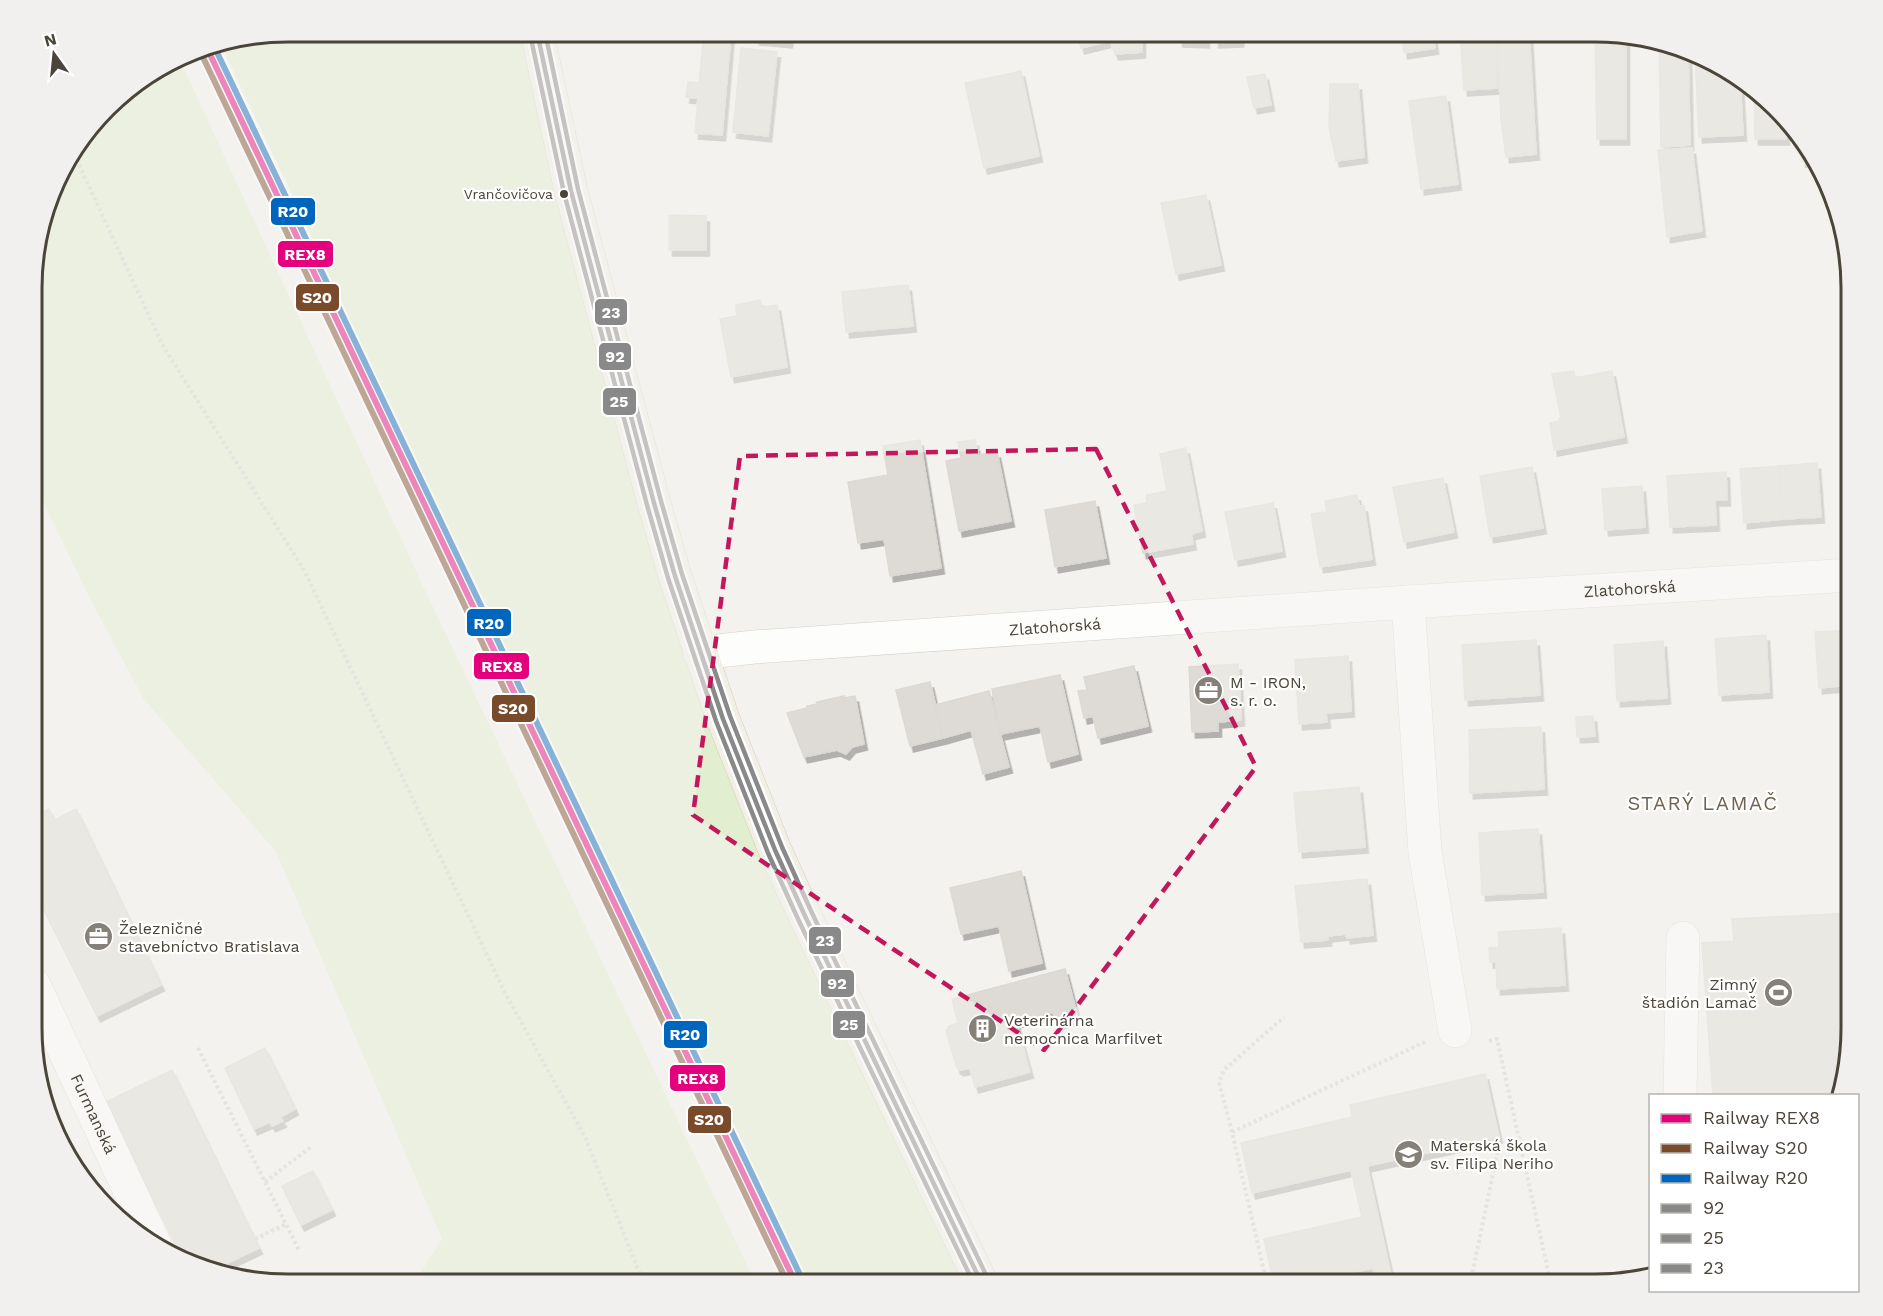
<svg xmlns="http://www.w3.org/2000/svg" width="1883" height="1316" viewBox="0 0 1883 1316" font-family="'Work Sans',sans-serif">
	<defs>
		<filter id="shadow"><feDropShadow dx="3.5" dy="6" stdDeviation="0" flood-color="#0004"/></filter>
	</defs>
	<rect width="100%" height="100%" fill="#f4f2ee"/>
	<g fill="#e1eecf">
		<path d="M288 32H537L700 653 982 1284H802L456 560 298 207 221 45Z"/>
		<path d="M179 58 424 588 756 1284H413L442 1239 276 852 143 698 89 597 34 483V255L58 174 119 95Z"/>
	</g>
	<g fill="#dedbd6" stroke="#dcd9d4" stroke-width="1.5" filter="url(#shadow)">
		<path d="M704 32H731L722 135 695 133 698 98 686 97 688 82 699 83Z"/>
		<path d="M756 32H790L789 42 756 39Z"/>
		<path d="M1077 32H1110V41L1081 48Z"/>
		<path d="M1110 32H1142V52L1115 54 1110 41Z"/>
		<path d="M1179 32H1206V42L1179 41Z"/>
		<path d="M1215 32H1241L1240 41 1215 42Z"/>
		<path d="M1402 32H1433L1435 48 1404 53Z"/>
		<path d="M1460 32H1496L1497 88 1464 90Z"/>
		<path d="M1497 32H1529L1536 154 1506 157 1501 120Z"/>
		<path d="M1595 32H1611L1626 35V139H1597Z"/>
		<path d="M1659 41 1678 45 1688 51 1690 145 1661 147Z"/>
		<path d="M741 48 777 52 768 136 733 132Z"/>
		<path d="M1695 55 1740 79 1743 135 1699 137Z"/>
		<path d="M1021 71 1039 156 984 168 965 83Z"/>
		<path d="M1265 74 1271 105 1254 108 1247 77Z"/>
		<path d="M1330 84H1358L1364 157 1336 161 1329 127Z"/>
		<path d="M1754 89 1786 124V139H1755Z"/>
		<path d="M1446 96 1458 184 1421 189 1409 101Z"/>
		<path d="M1803 144 1817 160 1818 162 1802 161Z"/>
		<path d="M1692 148 1702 231 1667 237 1658 150Z"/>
		<path d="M1206 195 1221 265 1176 274 1161 203Z"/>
		<path d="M673 215 706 216V250H669V216Z"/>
		<path d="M908 285 913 326 846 332 842 292Z"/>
		<path d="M760 300 762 307 777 305 787 367 731 377 720 319 737 316 736 305Z"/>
		<path d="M1574 371 1575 378 1612 371 1624 437 1554 450 1550 423 1560 421 1559 419 1561 418 1552 374Z"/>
		<path d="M920 440 941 568 890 576 884 539 858 543 848 482 888 475 883 446Z"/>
		<path d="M975 440 978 455 997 452 1011 521 959 531 946 461 961 458 958 442Z"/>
		<path d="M1186 448 1202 531 1191 534 1193 544 1143 553 1134 505 1147 503 1146 495 1167 491 1160 454Z"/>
		<path d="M1848 457H1851V502Z"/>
		<path d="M1817 463 1821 517 1782 519 1779 466Z"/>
		<path d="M1779 466 1782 519 1744 523 1740 469Z"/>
		<path d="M1532 467 1543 528 1490 537 1480 476Z"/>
		<path d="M1726 472 1727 500H1715L1716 525 1670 527 1667 476Z"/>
		<path d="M1443 478 1454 532 1404 542 1393 487Z"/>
		<path d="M1642 486 1645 527 1605 530 1602 489Z"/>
		<path d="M1357 495 1359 506H1364L1372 559 1320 567 1311 514 1327 512 1325 501Z"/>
		<path d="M1095 501 1106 558 1055 567 1045 510Z"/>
		<path d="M1273 503 1282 551 1235 560 1225 512Z"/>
		<path d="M1851 630V685L1819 688 1815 632Z"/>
		<path d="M1766 635 1769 692 1719 695 1715 639Z"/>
		<path d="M1536 640 1540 695 1465 700 1462 645Z"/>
		<path d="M1663 641 1667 698 1617 701 1614 645Z"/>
		<path d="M1348 656 1351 711 1326 713 1327 722 1299 724 1295 660Z"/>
		<path d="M1238 664 1241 720 1218 722V731L1192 732 1189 667Z"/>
		<path d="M1134 666 1148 726 1098 738 1093 716 1084 718 1078 691 1087 690 1084 677Z"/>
		<path d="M1060 675 1078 754 1048 762 1040 726 1000 734 992 689Z"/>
		<path d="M930 682 943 738 910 746 896 690Z"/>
		<path d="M989 691 1009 767 983 774 971 730 943 738 935 705Z"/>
		<path d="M844 696V698L855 696 864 744 852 747 846 754 837 750 804 757 787 713 807 708V706L817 704V702Z"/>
		<path d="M1593 716 1595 736 1577 737 1576 717Z"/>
		<path d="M1541 727 1544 789 1470 793 1469 730Z"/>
		<path d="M1359 787 1365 847 1299 852 1294 793Z"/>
		<path d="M49 809 55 820 76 809 161 985 97 1016 34 890V816Z"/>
		<path d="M1538 829 1543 892 1482 895 1479 833Z"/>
		<path d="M1021 871 1042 963 1009 971 999 926 961 934 950 888Z"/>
		<path d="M1367 879 1373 935 1347 938 1346 934 1328 936V940L1301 942 1295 886Z"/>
		<path d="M1851 913V1044L1841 1096H1713L1702 943 1734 941 1732 919Z"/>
		<path d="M1561 928 1565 985 1497 989 1496 962H1490L1489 948 1499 947 1498 932Z"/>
		<path d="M1065 969 1078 1018 1056 1024 1053 1012 1016 1022 1030 1072 975 1087 970 1068 960 1070 957 1068 946 1031 949 1026 958 1023 952 999Z"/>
		<path d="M265 1048 295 1109 280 1117 283 1121 272 1126 270 1122 254 1129 225 1068Z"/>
		<path d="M172 1070 259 1248 209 1272 182 1258 106 1102Z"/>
		<path d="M1485 1074 1499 1137 1367 1166 1393 1284H1377L1373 1268 1297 1284H1274L1264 1239 1362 1217 1351 1170 1252 1193 1241 1143 1352 1117 1350 1105Z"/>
		<path d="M313 1171 332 1210 301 1225 282 1186Z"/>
	</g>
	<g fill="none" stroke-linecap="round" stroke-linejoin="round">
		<defs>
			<g id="minor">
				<path d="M1408 602 1425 852 1455 1031"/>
				<path id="s1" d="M700 653 754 647 1408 602 1851 575"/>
				<path id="s2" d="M34 985 154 1243"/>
				<path d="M1680 1096 1683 938"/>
			</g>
			<path id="major" d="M537 32 571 191 654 503 675 576 723 719 775 850 805 916 982 1284"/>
		</defs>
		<use href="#minor" stroke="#d2d0cb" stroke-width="34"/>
		<use href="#major" stroke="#d6cebb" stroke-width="34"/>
		<g stroke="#d3d2cc" stroke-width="4" stroke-dasharray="3 3" stroke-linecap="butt">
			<path d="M74 154 163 346 304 570 505 993 585 1137 644 1284"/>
			<path d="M1489 1041 1497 1039 1551 1284"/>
			<path d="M198 1048 299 1250"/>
			<path d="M1232 1132 1425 1042"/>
			<path d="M265 1182 311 1147"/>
			<path d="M255 1239 286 1224"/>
			<path d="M1267 1284 1232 1132 1219 1082 1224 1070 1284 1017"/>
			<path d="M1470 1284 1498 1150 1521 1144"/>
		</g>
		<use href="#minor" stroke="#fdfdfc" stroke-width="33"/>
		<use href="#major" stroke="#f2efe6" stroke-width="33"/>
		<defs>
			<path id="bus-1" d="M537 32 571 191 654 503 675 576 723 719 775 850 805 916 982 1284"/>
			<path id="bus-2" d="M530 34 564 193 647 505 668 578 716 721 768 853 798 919 974 1284"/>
			<path id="bus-3" d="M545 32 578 189 661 501 682 574 730 716 782 847 812 913 989 1281"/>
		</defs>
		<use href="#bus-1" stroke="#fff" stroke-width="9"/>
		<use href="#bus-2" stroke="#fff" stroke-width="9"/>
		<use href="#bus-3" stroke="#fff" stroke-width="9"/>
		<use href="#bus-1" stroke="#898989" stroke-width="4.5"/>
		<use href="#bus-2" stroke="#898989" stroke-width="4.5"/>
		<use href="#bus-3" stroke="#898989" stroke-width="4.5"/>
		<defs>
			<path id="rail-1" d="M207 48 796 1284"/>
			<path id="rail-2" d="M200 51 788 1284"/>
			<path id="rail-3" d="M214 46 803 1281"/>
		</defs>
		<use href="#rail-1" stroke="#fff" stroke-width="10"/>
		<use href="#rail-2" stroke="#fff" stroke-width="10"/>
		<use href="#rail-3" stroke="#fff" stroke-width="10"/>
		<use href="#rail-1" stroke="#e5007d" stroke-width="6"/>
		<use href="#rail-2" stroke="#7a4b2a" stroke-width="6"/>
		<use href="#rail-3" stroke="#0065bd" stroke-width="6"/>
	</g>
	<path d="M0 0H1883V1316H0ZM1096 449 1256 767 1044 1050 693 815 740 456Z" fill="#f4f2ee" fill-opacity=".55" fill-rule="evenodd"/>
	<path fill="none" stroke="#c2185b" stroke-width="4.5" stroke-dasharray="12 8" stroke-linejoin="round" d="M1096 449 1256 767 1044 1050 693 815 740 456Z"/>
	<defs>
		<symbol id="office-disc" viewBox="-11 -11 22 22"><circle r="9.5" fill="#868178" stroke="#fff"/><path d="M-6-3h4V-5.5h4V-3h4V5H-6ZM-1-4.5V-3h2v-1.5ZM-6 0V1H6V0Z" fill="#fff"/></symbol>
		<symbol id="stadium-disc" viewBox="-11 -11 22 22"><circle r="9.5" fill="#868178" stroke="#fff"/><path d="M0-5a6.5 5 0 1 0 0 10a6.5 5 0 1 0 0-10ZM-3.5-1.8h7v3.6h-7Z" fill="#fff"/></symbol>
		<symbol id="building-disc" viewBox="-11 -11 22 22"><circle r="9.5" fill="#868178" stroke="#fff"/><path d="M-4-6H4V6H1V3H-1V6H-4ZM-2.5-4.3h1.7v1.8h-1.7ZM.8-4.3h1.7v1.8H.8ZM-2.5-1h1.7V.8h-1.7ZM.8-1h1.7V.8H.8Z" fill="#fff"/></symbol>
		<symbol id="school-disc" viewBox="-11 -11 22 22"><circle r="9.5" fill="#868178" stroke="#fff"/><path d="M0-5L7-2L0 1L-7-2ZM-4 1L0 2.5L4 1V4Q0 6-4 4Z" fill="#fff"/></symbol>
	</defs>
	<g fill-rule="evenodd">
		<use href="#office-disc" x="1192" y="674" width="33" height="33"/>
		<use href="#office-disc" x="82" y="920" width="33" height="33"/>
		<use href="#stadium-disc" x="1762" y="976" width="33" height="33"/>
		<use href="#building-disc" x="966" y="1012" width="33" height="33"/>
		<use href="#school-disc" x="1392" y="1138" width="33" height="33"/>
	</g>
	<circle fill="#4b4439" stroke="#fff" stroke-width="2" cx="564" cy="194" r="5"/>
	<g text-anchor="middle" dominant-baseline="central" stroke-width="4.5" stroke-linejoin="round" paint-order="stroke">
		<g font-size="14" fill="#4b4439" stroke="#fff" text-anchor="end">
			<text x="553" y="194">Vrančovičova</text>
		</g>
		<g font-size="16" fill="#4b4439" stroke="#fff">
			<text stroke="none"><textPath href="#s1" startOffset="932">Zlatohorská</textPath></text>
			<text stroke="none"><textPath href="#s1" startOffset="356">Zlatohorská</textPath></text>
			<text stroke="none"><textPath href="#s2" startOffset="142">Furmanská</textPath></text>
		</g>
		<g font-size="16" fill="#4b4439" stroke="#fff" text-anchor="start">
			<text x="1230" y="682">M - IRON,<tspan x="1230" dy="18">s. r. o.</tspan></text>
			<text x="119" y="928">Železničné<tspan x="119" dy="18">stavebníctvo Bratislava</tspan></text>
			<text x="1757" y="984" text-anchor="end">Zimný<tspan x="1757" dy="18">štadión Lamač</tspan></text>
			<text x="1004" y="1020">Veterinárna<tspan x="1004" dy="18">nemocnica Marfilvet</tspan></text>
			<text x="1430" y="1145">Materská škola<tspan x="1430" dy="18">sv. Filipa Neriho</tspan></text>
		</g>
		<g font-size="20" letter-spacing="1.5" fill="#6e6250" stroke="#fff">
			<text x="1703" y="803">STARÝ LAMAČ</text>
		</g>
	</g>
	<path d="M0 0H1883V1316H0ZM288 42H1595A246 246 0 0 1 1841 288V1028A246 246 0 0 1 1595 1274H288A246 246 0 0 1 42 1028V288A246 246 0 0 1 288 42Z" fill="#f1f0ef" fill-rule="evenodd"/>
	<path fill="none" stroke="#4b4439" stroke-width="3" d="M288 42H1595A246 246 0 0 1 1841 288V1028A246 246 0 0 1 1595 1274H288A246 246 0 0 1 42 1028V288A246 246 0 0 1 288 42Z"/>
	<g stroke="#fff" stroke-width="2">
		<rect x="270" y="197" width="46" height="29" rx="6" fill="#0065bd"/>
		<rect x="277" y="240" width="57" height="28" rx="6" fill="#e5007d"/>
		<rect x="295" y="283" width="45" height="29" rx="6" fill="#7a4b2a"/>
		<rect x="594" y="298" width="34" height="28" rx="6" fill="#898989"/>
		<rect x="598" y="342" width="34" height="29" rx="6" fill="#898989"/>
		<rect x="602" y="387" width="35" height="29" rx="6" fill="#898989"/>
		<rect x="466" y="608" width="46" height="29" rx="6" fill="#0065bd"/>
		<rect x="473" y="652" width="57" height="28" rx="6" fill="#e5007d"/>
		<rect x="491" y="694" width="45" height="29" rx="6" fill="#7a4b2a"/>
		<rect x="808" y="926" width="34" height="29" rx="6" fill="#898989"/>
		<rect x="820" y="969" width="35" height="29" rx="6" fill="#898989"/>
		<rect x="832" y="1010" width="34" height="29" rx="6" fill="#898989"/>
		<rect x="663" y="1020" width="45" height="29" rx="6" fill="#0065bd"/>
		<rect x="669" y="1064" width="57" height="28" rx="6" fill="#e5007d"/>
		<rect x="687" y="1105" width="45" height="29" rx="6" fill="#7a4b2a"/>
	</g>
	<g font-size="16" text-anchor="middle" font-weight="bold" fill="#fff">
		<text x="293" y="217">R20</text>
		<text x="305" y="260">REX8</text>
		<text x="317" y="303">S20</text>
		<text x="611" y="318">23</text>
		<text x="615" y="362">92</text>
		<text x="619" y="407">25</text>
		<text x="489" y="629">R20</text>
		<text x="502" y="672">REX8</text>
		<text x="513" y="714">S20</text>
		<text x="825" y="946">23</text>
		<text x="837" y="989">92</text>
		<text x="849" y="1030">25</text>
		<text x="685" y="1040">R20</text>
		<text x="698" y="1084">REX8</text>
		<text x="709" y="1125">S20</text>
	</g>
	<rect x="1649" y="1094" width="210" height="198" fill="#ffffff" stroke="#b7b4b0" stroke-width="1.5"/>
	<rect x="1661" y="1114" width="30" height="9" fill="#e5007d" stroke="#b7b4b0" stroke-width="1.5"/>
	<text x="1703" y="1124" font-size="18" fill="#4b4439">Railway REX8</text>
	<rect x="1661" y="1144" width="30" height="9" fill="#7a4b2a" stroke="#b7b4b0" stroke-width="1.5"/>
	<text x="1703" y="1154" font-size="18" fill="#4b4439">Railway S20</text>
	<rect x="1661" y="1174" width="30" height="9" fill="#0065bd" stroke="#b7b4b0" stroke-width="1.5"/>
	<text x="1703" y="1184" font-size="18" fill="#4b4439">Railway R20</text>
	<rect x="1661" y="1204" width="30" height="9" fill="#898989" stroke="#b7b4b0" stroke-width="1.5"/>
	<text x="1703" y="1214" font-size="18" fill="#4b4439">92</text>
	<rect x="1661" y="1234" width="30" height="9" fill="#898989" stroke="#b7b4b0" stroke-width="1.5"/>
	<text x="1703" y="1244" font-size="18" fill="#4b4439">25</text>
	<rect x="1661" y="1264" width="30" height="9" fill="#898989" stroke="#b7b4b0" stroke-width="1.5"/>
	<text x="1703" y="1274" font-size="18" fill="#4b4439">23</text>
	<g transform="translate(54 54) rotate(345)" stroke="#ffffff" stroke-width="4.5" paint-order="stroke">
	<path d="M0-4.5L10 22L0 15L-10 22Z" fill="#4b4439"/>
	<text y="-9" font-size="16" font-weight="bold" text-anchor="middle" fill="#4b4439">N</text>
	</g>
</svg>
